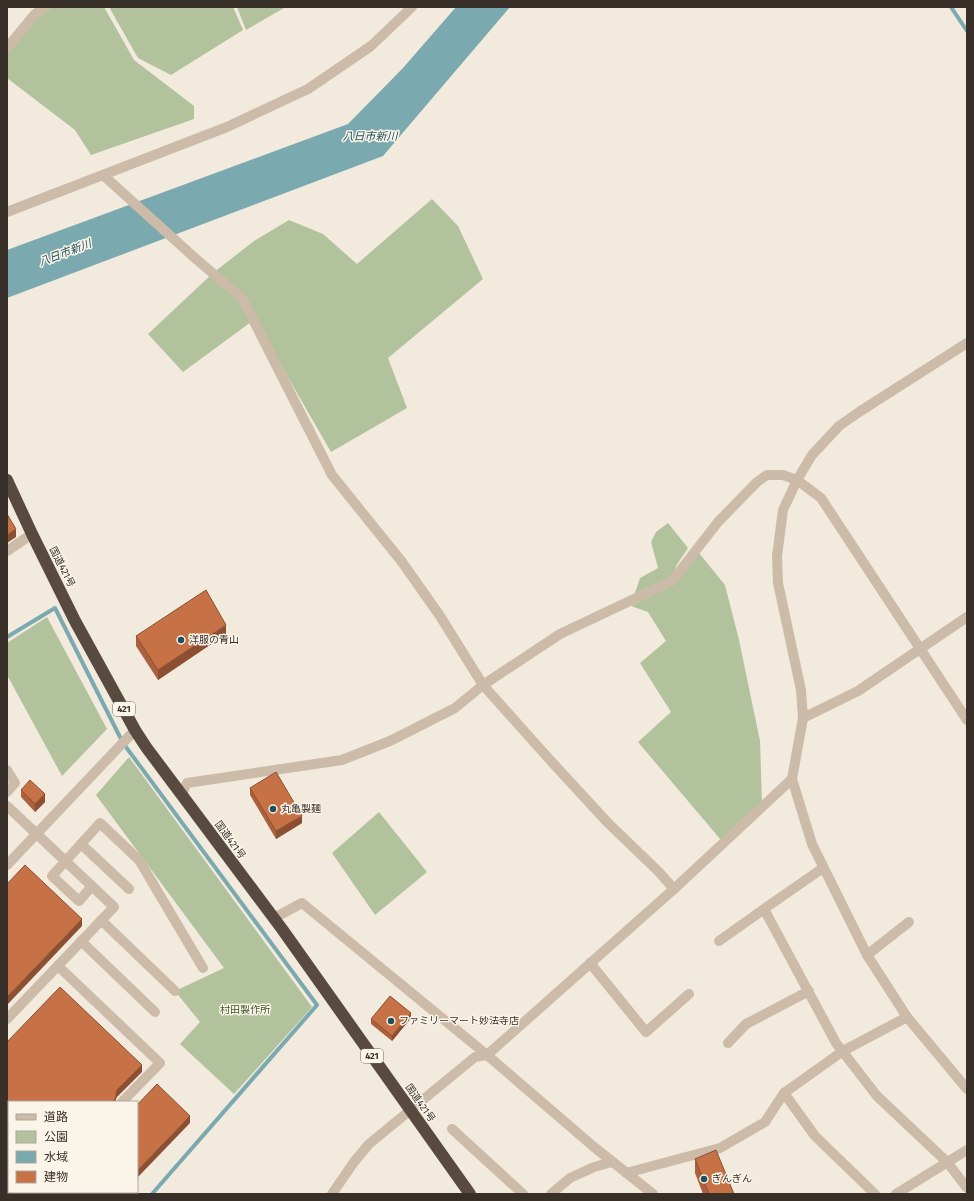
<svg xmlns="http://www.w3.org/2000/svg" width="974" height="1201" viewBox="0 0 974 1201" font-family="'Fira Sans','Noto Sans JP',sans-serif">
	<rect width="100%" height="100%" fill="#f2eadd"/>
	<g fill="#b2c29c">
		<path d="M46 7H104L134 60 194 106V119L91 155 75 130 7 78V48Z"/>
		<path d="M109 7H233L243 30 171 75 138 58Z"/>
		<path d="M237 7H284V8L246 30Z"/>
		<path d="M432 199 458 226 483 279 388 358 407 408 331 452 244 301 251 322 183 372 148 334 213 273 254 241 289 220 323 234 357 264Z"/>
		<path d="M668 523 688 548 676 566 672 581 633 599 640 578 658 568 651 542 656 532Z"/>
		<path d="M699 553 725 585 739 640 760 741 762 804 721 840 638 742 671 712 640 663 666 641 648 612 631 606 673 584Z"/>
		<path d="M47 617 107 729 62 776 7 675V643Z"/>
		<path d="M129 757 312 1007 234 1094 180 1044 200 1022 175 991 224 968 96 795Z"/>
		<path d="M379 812 427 872 375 915 332 853Z"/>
	</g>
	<path fill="#7ba9b0" d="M456 7H510L383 156 7 298V250L348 124 403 68Z"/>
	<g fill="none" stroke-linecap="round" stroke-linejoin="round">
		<g stroke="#7ba9b0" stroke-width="4">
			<path d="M951 7 967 31"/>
			<path d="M7 637 55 608 123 743 317 1005 152 1194"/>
		</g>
		<g stroke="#cbbba8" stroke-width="10">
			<path d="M7 48 35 14 46 7"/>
			<path d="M103 175 196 259 242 298 332 475 402 562 440 616 483 685 550 760 608 823 659 872 674 889"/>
			<path d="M7 212 227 127 308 89 371 46 412 7"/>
			<path d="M7 551 32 534"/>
			<path d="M803 718 858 691 967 617"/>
			<path d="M7 770 15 783 7 792"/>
			<path d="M792 779 812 844 867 955 907 1017 967 1089"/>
			<path d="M182 794 187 783 342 760 390 741 455 708 483 685 560 634 672 581 718 522 757 482 767 475H783L797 480 821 498 967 720"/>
			<path d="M7 806 114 907 7 1019"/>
			<path d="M81 844 129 889"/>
			<path d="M7 865 135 730"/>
			<path d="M823 868 764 909 836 1043 877 1096 947 1162 967 1188"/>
			<path d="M92 886 79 901 52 876 100 823 139 860 203 968"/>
			<path d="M274 918 302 903 487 1055 594 1147 653 1194"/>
			<path d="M101 920 175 991"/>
			<path d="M81 941 155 1012"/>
			<path d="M719 941 764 909"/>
			<path d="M867 955 909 922"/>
			<path d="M590 963 646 1032 689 994"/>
			<path d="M58 966 160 1063 122 1102"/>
			<path d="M728 1043 746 1024 809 991"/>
			<path d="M784 1093 815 1136 875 1194"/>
			<path d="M452 1129 523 1194"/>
			<path d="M626 1173 720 1148 765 1122 784 1093 843 1051 907 1017"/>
			<path d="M33 1194 35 1192"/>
			<path d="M332 1194 354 1162 369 1144 475 1057 487 1055 674 889 792 779 803 718 801 690 778 583 777 556 783 510 797 480 812 455 839 426 859 412 967 343"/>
			<path d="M551 1194 570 1178 594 1167 612 1162"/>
			<path d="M896 1194 967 1150"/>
		</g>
		<path stroke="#594a40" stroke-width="12" d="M7 480 32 534 75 621 135 730 146 747 282 929 470 1194"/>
	</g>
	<g fill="#ab613d">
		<path d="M226 634 158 680 136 646V636Z"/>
		<path d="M250 788 302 823 276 839 250 795Z"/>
		<path d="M21 790 45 802 35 812 21 797Z"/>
		<path d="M411 1018 392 1041 371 1024V1019Z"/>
		<path d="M695 1159 734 1194H703L695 1173Z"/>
	</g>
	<g fill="#8b4f32">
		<path d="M16 529V537L7 543V535Z"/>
		<path d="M226 625V634L158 680V670Z"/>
		<path d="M45 794V802L35 812V804Z"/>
		<path d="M302 816V823L276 839V831Z"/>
		<path d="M82 919V926L7 1005V997Z"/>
		<path d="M411 1013V1018L392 1041V1036Z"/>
		<path d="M142 1065V1072L117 1097 116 1099V1102H112L117 1090Z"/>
		<path d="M190 1116V1123L137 1178V1171Z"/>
		<path d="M25 1192H27V1194H23Z"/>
		<path d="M117 1192H124L122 1194H115Z"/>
	</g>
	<g fill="#c77147" stroke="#8b4f32">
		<path d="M7 514 16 529 7 535Z"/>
		<path d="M206 590 226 625 158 670 136 636Z"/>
		<path d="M276 772 302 816 276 831 250 788Z"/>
		<path d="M30 780 45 794 35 804 21 790Z"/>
		<path d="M25 865 82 919 7 997V884Z"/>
		<path d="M60 987 142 1065 117 1090 116 1094V1098L112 1102H9V1192H25L23 1194H7V1042Z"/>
		<path d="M390 996 411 1013 392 1036 371 1019Z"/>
		<path d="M157 1084 190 1116 137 1171V1105Z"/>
		<path d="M716 1150 734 1194H709L695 1159Z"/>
		<path d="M54 1192H117L115 1194H52Z"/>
	</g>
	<g fill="#1e515a" stroke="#faf4e9" stroke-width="1.5">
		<circle cx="181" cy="640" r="4"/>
		<circle cx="273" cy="809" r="4"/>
		<circle cx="391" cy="1021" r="4"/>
		<circle cx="704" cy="1179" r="4"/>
	</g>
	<g text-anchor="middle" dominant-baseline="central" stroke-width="3" stroke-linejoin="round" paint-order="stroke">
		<g fill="#faf4e9" stroke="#726a63" stroke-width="1">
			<rect x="113" y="702" width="22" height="14" rx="3"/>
			<rect x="361" y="1049" width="22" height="14" rx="3"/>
		</g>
		<g font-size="9" font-weight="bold" fill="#382f29">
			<text x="124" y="709">421</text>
			<text x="372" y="1056">421</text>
		</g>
		<g font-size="10" fill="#382f29" stroke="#faf4e9">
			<text transform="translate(62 567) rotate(63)">国道421号</text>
			<text transform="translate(230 840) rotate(54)">国道421号</text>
			<text transform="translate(420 1103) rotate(55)">国道421号</text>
		</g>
		<g font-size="10" fill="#382f29" stroke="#faf4e9" text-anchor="start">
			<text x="189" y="640">洋服の青山</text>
			<text x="281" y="809">丸亀製麺</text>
			<text x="399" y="1021">ファミリーマート妙法寺店</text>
			<text x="712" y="1179">ぎんぎん</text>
		</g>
		<g font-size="10" fill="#43562c" stroke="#faf4e9">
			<text x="245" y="1010">村田製作所</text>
		</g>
		<g font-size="11" font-style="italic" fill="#1e515a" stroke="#faf4e9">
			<text x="370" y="136">八日市新川</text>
			<text transform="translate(65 253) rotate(-21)">八日市新川</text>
		</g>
	</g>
	<rect width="974" height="1201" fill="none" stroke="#382f29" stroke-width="16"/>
	<rect x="8" y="1101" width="130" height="92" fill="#faf4e9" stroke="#aca59c"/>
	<rect x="16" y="1114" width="20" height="6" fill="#cbbba8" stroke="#aca59c"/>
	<text x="44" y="1121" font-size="12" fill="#382f29">道路</text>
	<rect x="16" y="1131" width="20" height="12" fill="#b2c29c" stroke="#aca59c"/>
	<text x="44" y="1141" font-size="12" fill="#382f29">公園</text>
	<rect x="16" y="1151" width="20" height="12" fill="#7ba9b0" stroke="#aca59c"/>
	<text x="44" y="1161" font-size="12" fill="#382f29">水域</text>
	<rect x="16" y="1171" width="20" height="12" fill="#c77147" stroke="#aca59c"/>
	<text x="44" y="1181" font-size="12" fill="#382f29">建物</text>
</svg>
